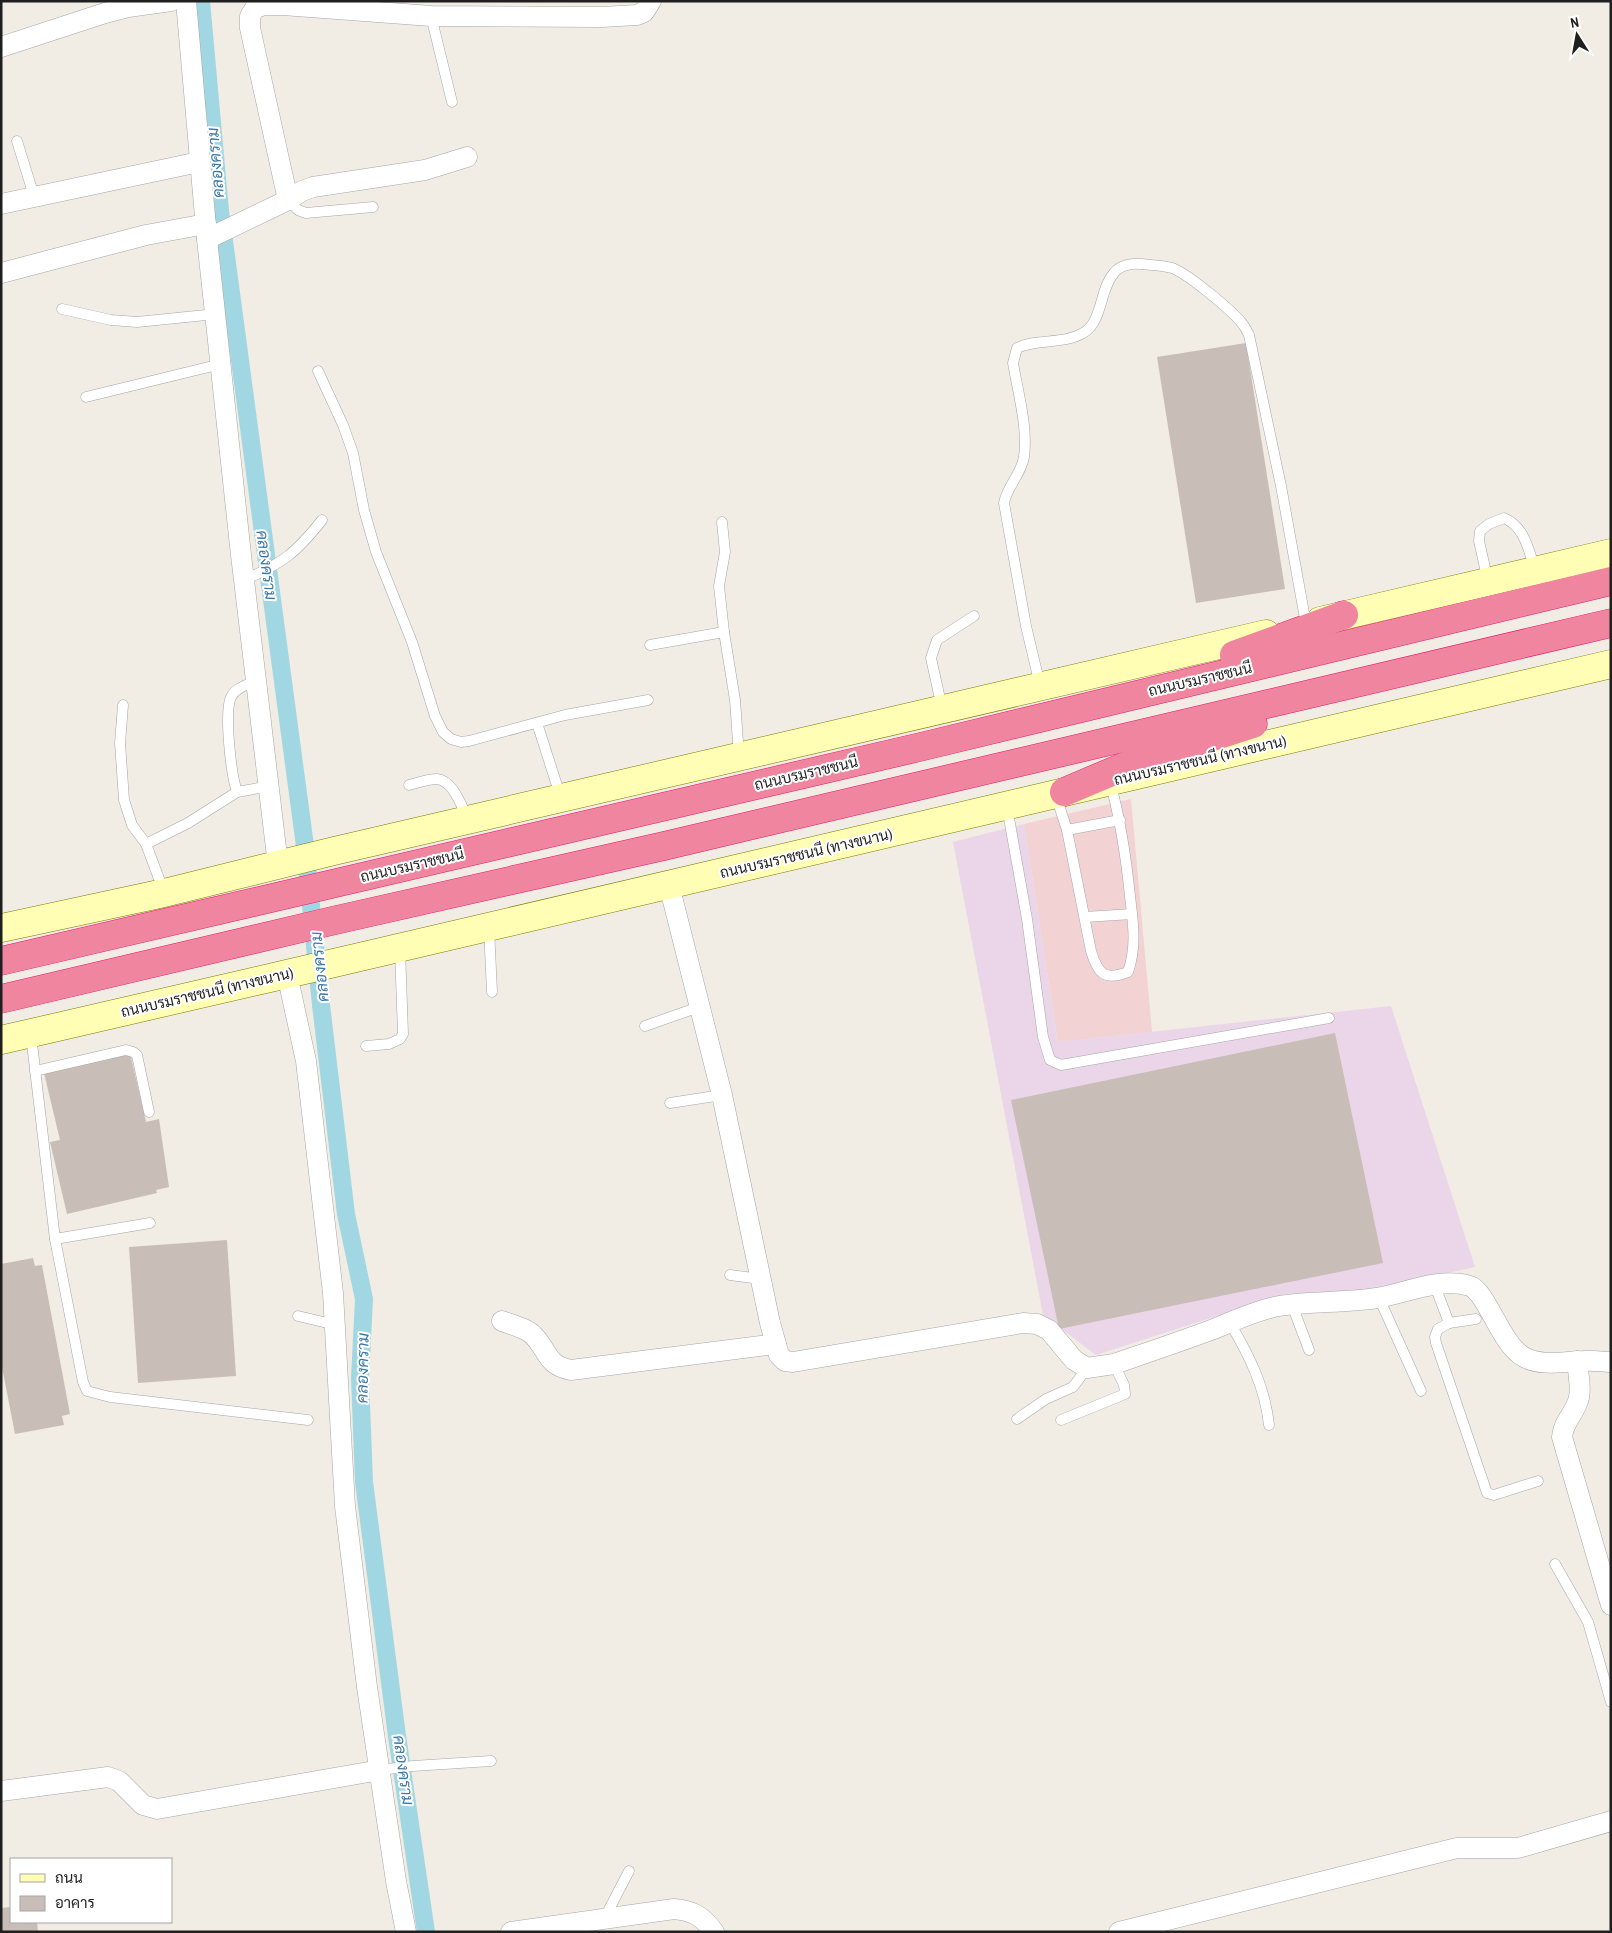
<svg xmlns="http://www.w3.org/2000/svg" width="1612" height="1933" viewBox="0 0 1612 1933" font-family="'Archivo Narrow',Sarabun,sans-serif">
	<rect width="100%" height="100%" fill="#f1ece4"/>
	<path fill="#f3d2d3" d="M1131 799 1152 1032 1058 1042 1024 824Z"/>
	<path fill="#ead6e8" d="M1024 824 1058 1042 1391 1006 1475 1267 1358 1292 1285 1294 1096 1355 1043 1315 953 842Z"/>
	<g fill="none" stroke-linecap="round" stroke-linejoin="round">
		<path stroke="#a1d7e2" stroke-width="18" d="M201 1 220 211 305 846 321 1005 346 1214 364 1299 360 1378 364 1482 397 1736 426 1932"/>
	</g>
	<g fill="#c9beb7">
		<path d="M1246 343 1285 589 1196 603 1157 357Z"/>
		<path d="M1335 1033 1383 1263 1059 1329 1011 1100Z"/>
		<path d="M130 1053 146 1122 159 1119 169 1187 156 1190 157 1193 67 1214 50 1142 60 1140 44 1073Z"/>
		<path d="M227 1240 236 1376 138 1383 129 1247Z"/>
		<path d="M33 1258 35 1266 42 1265 70 1414 62 1416 64 1425 15 1434 1 1362V1264Z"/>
		<path d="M11 1907V1922H37L38 1932H1V1908Z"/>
	</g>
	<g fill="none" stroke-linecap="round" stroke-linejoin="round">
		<defs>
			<g id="lane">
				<path d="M431 16 452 102"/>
				<path d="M17 141 34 196"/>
				<path d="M288 200 298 210 306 213 373 207"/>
				<path d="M62 309 111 320 137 322 216 314"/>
				<path d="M318 371 343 425 353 453 364 510 376 552 412 642 435 716 443 732 451 739 461 742 469 741 565 715 648 700"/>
				<path d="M86 397 221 364"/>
				<path d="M722 522 725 552 719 586 724 632 735 700 739 756"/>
				<path d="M244 580C283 563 296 553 322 520"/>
				<path d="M1488 581 1479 541 1480 531 1489 524 1504 518C1525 527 1528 549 1535 569"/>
				<path d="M650 645 724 632"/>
				<path d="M257 680C248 685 236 687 231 697 224 713 231 774 237 792L270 786"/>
				<path d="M1040 685 1026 626 1004 503C1007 486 1021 475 1024 457 1028 427 1018 393 1013 363L1017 348C1037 338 1063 345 1083 333 1103 322 1099 290 1114 273 1120 265 1132 263 1141 264 1151 265 1162 265 1172 268 1187 273 1230 309 1241 322 1244 325 1247 331 1249 335L1281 486 1306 624"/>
				<path d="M123 705 120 743 124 800 132 825 146 844 164 892"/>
				<path d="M942 708 931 658 937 640 974 616"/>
				<path d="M537 723 561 798"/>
				<path d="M409 785C417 783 428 779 437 779 454 781 461 806 468 819"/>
				<path d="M1056 796 1067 830 1091 951C1098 974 1104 981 1128 972 1137 946 1133 923 1130 896 1126 857 1121 821 1110 782"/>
				<path d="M1007 807 1027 919 1043 1037 1050 1060 1061 1065 1329 1018"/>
				<path d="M1067 830 1120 820"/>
				<path d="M146 844 188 823 237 792"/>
				<path d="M1085 917 1132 914"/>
				<path d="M489 928 492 992"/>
				<path d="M645 1026 699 1007"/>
				<path d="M31 1035 55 1239 83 1382 87 1391 110 1397 308 1420"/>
				<path d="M366 1046 389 1044 400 1039 403 1034 400 949"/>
				<path d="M35 1071 126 1050 133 1052 137 1055 149 1112"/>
				<path d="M670 1103 722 1095"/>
				<path d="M55 1239 150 1223"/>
				<path d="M730 1275 761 1279"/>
				<path d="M1435 1286 1449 1323 1476 1319"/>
				<path d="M1379 1298 1421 1391"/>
				<path d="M1292 1305 1309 1350"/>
				<path d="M298 1316 336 1325"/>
				<path d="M1230 1323C1249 1355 1265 1387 1269 1425"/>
				<path d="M1449 1323 1438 1329 1435 1337 1436 1343 1487 1493 1494 1495 1538 1481"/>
				<path d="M1017 1419 1046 1399 1073 1387 1087 1368"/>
				<path d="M1061 1420 1125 1394 1124 1385 1114 1364"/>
				<path d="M1555 1564 1588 1622 1611 1702"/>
				<path d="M380 1770 413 1766 491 1761"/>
				<path d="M604 1919 629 1871"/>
			</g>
			<g id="street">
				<path d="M186 1 207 239 241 555 278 865"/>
				<path d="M1 47 105 13 128 7 171 1"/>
				<path d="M288 200 250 28V16L255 8 265 5H283L431 16 602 17 637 15 644 12 651 1"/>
				<path d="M1 204 199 162"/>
				<path d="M207 239 288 200 302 191 313 187 425 170 467 157"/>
				<path d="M1 273 146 235 206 224"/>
				<path d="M669 885 722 1095 770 1323 779 1355 785 1361 793 1362 1023 1323 1037 1324 1049 1330 1074 1360 1087 1368 1114 1364C1146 1353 1179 1342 1211 1330 1232 1322 1256 1310 1279 1306 1311 1301 1344 1303 1377 1298 1406 1293 1440 1277 1470 1286 1487 1292 1501 1345 1524 1357 1542 1367 1565 1361 1584 1361 1593 1360 1602 1362 1611 1362"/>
				<path d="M287 974 306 1061 333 1293 345 1506 367 1687 396 1881 406 1932"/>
				<path d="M502 1321C512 1325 527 1328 534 1336 549 1352 546 1365 571 1370L776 1344"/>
				<path d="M1577 1361C1578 1373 1582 1391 1578 1401 1573 1416 1564 1420 1562 1437L1611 1605"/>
				<path d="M1 1791 108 1777 119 1781 143 1805 157 1809 380 1770"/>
				<path d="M511 1932 674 1909C694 1911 702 1916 714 1932"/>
				<path d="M1119 1932 1457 1848H1518L1611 1821"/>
			</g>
			<g id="secondary">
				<path d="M1320 621 1611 553"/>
				<path d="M1 928 164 893 334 851 1266 634"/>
				<path d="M1 1040 287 974 1611 664"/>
			</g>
			<g id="highway">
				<path d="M1234 655 1344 615"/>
				<path d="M1064 792 1135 762 1253 724"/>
				<path d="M1 961 920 747 1611 581"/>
				<path d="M1 999 336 920 664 846 1611 623"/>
			</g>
		</defs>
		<use href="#lane" stroke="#a6a6a6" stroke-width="11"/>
		<use href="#street" stroke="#a6a6a6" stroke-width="21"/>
		<use href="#secondary" stroke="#767c00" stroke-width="29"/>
		<use href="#highway" stroke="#eb156b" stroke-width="29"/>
		<use href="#lane" stroke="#fff" stroke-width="10"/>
		<use href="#street" stroke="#fff" stroke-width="20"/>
		<use href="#secondary" stroke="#fffeb4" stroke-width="28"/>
		<use href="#highway" stroke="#ef859f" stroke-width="28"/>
	</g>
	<g text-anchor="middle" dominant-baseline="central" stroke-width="4" stroke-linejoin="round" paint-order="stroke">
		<g font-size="15" fill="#1f1f1f" stroke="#fff">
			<text transform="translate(1200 679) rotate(-13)">ถนนบรมราชชนนี</text>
			<text transform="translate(1200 760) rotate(-13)">ถนนบรมราชชนนี (ทางขนาน)</text>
			<text transform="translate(806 773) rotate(-13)">ถนนบรมราชชนนี</text>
			<text transform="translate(806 853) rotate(-13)">ถนนบรมราชชนนี (ทางขนาน)</text>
			<text transform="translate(412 865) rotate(-13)">ถนนบรมราชชนนี</text>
			<text transform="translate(207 992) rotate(-13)">ถนนบรมราชชนนี (ทางขนาน)</text>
		</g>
		<g font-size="16" font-style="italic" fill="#3d78a7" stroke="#fff">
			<text transform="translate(215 163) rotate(-95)">คลองคราม</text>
			<text transform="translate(267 565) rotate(82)">คลองคราม</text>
			<text transform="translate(319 967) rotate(-96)">คลองคราม</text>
			<text transform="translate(362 1368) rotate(-89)">คลองคราม</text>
			<text transform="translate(404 1770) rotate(82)">คลองคราม</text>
		</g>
	</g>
	<rect width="1612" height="1933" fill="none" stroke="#1f1f1f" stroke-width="5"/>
	<rect x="10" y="1858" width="162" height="65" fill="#ffffff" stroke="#a5a5a5"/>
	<rect x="20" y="1874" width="25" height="8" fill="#fffeb4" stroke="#a5a5a5"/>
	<text x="55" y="1883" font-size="15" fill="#1f1f1f">ถนน</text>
	<rect x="20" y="1896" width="25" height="15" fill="#c9beb7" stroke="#a5a5a5"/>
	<text x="55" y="1908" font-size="15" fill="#1f1f1f">อาคาร</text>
	<g transform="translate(1577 35) rotate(349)" stroke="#ffffff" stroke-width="4" paint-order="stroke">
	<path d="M0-4L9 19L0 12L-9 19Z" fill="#1f1f1f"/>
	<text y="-8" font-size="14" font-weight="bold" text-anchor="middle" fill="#1f1f1f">N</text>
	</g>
</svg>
